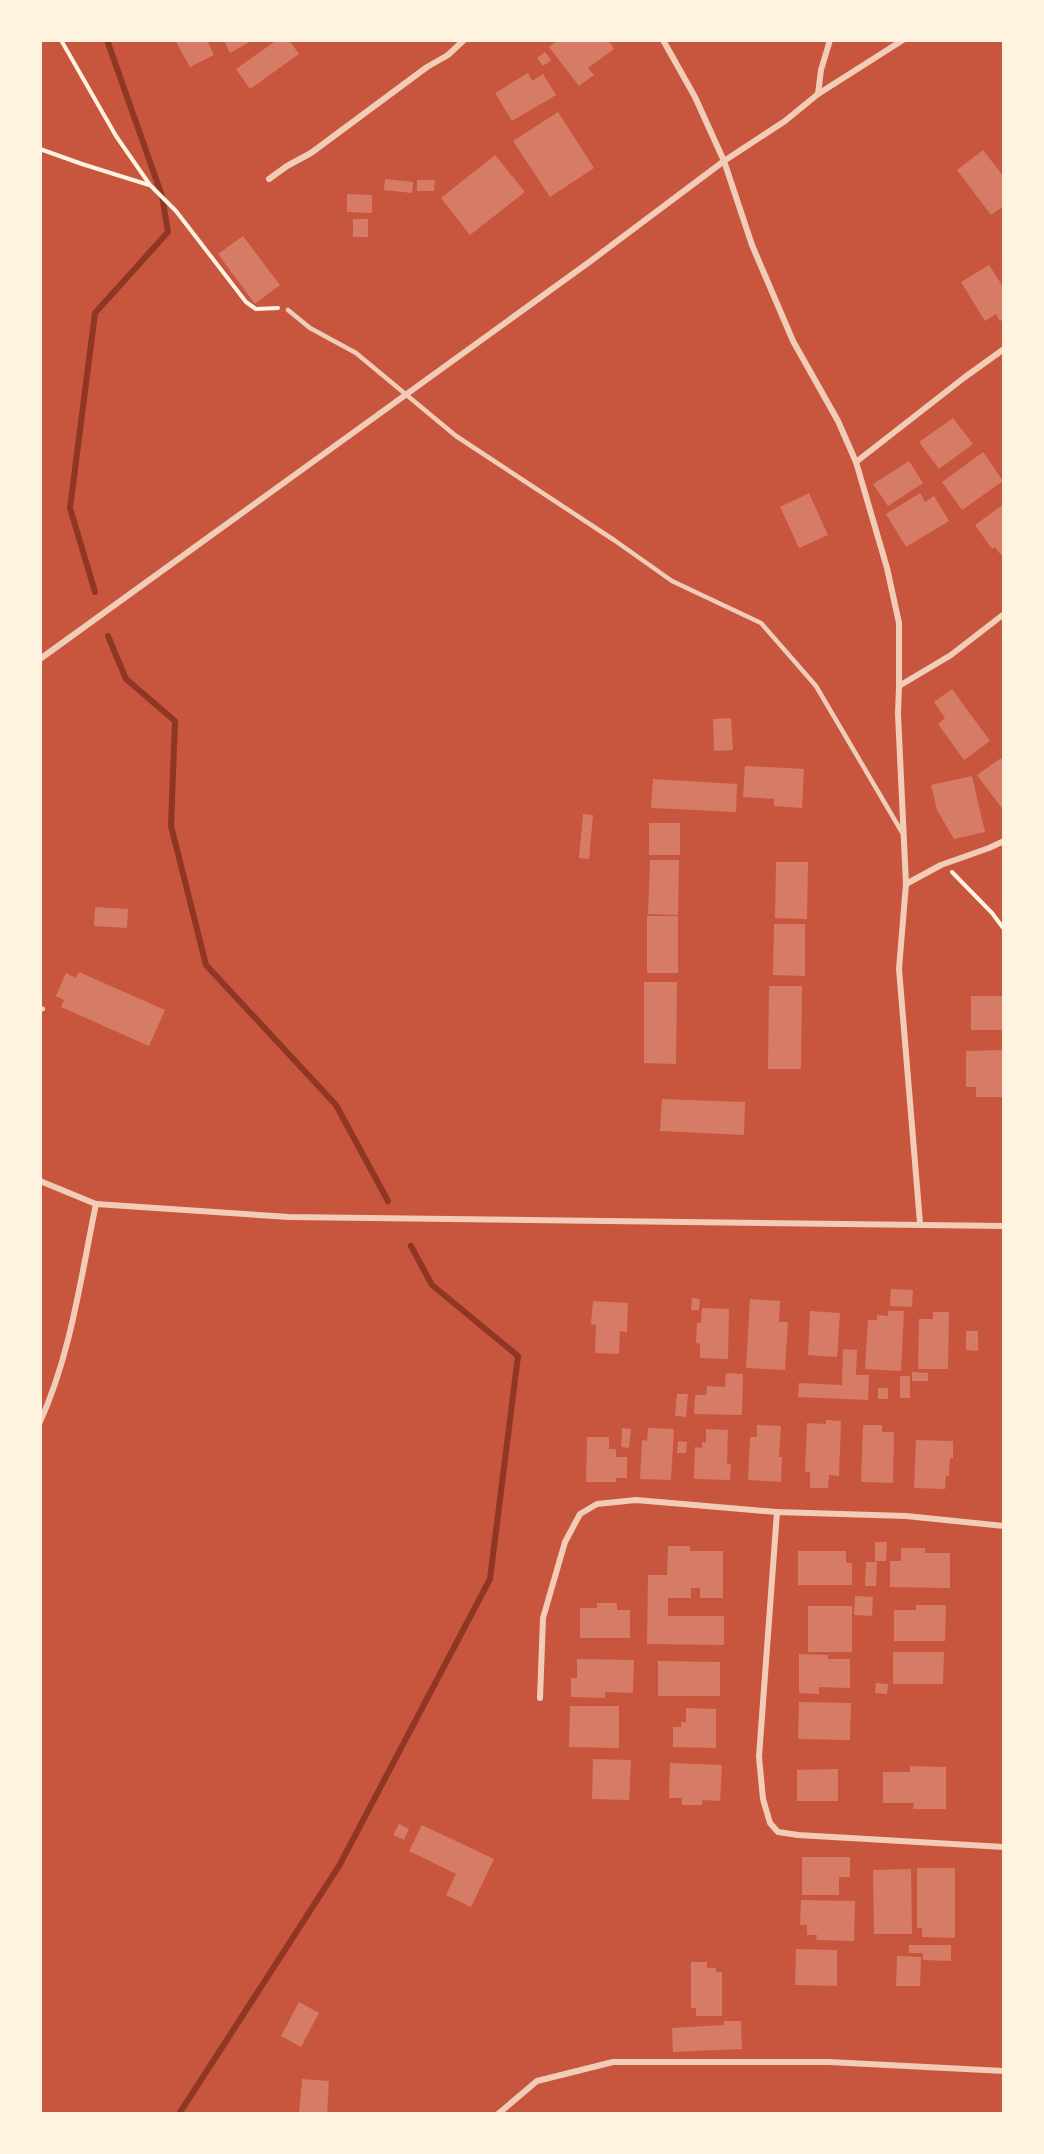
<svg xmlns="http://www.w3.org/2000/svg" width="1044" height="2154" viewBox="0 0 1044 2154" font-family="'Source Sans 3',sans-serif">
	<rect width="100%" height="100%" fill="#c8553d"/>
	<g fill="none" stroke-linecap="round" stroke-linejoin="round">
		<g stroke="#8f3625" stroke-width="6">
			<path d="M95 592 70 508 95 313 168 232 162 196 107 40"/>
			<path d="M108 636 126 679 175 721 171 826 206 965 336 1105 388 1201"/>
			<path d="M179 2114 339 1866 490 1579 518 1356 432 1285 411 1246"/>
		</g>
	</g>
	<g fill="#d67c66">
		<path d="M180 40H207L214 55 190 67 176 42Z"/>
		<path d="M224 40H253L230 53Z"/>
		<path d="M277 40H289L299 54 250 89 236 69Z"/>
		<path d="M558 40H608L614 49 588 68 594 75 579 86 549 47Z"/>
		<path d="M545 52 551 60 543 66 537 58Z"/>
		<path d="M528 73 532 81 543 74 556 95 512 121 495 93Z"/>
		<path d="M558 112 594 168 550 197 513 141Z"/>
		<path d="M983 150 1004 177V206L991 215 957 170Z"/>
		<path d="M495 155 525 192 470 235 441 198Z"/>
		<path d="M385 179 413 182 412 193 384 190Z"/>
		<path d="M417 180H435L434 191H417Z"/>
		<path d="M347 194 372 195V213L347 212Z"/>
		<rect x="353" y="219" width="15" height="18"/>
		<path d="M243 236 280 285 255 304 218 254Z"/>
		<path d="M989 265 1004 288V319L1000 321 996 314 985 321 961 282Z"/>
		<path d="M953 418 973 444 939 469 919 442Z"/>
		<path d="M983 452 1003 481 962 510 942 482Z"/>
		<path d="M909 461 923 483 888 506 873 484Z"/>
		<path d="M809 493 828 535 799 548 780 507Z"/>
		<path d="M920 493 925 502 934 496 949 521 906 547 886 514Z"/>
		<path d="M1004 504V559L995 547 992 549 975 525Z"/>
		<path d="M952 689 990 741 964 760 938 724 945 718 934 702Z"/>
		<path d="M731 718 733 750 714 751 713 719Z"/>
		<path d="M1001 758 1004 761V811L977 775Z"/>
		<path d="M745 766 804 769 802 808 774 806V799L743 797Z"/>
		<path d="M972 776 985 832 954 839 937 810 931 785Z"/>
		<path d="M653 779 737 784 736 812 651 808Z"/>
		<path d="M583 814 593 815 589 859 579 858Z"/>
		<rect x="649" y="823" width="31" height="32"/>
		<path d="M650 860H679L678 915 648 914Z"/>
		<path d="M776 862H808L807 919 775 918Z"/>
		<path d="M95 907 128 909 127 928 94 926Z"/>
		<rect x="647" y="916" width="31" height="57"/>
		<path d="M774 924H805V976L773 975Z"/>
		<path d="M79 972 165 1010 149 1046 61 1007 64 1000 56 996 66 973 76 978Z"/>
		<path d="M644 982H677L676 1064 644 1063Z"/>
		<path d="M769 986H802L801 1069H768Z"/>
		<rect x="971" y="996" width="33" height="34"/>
		<path d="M1004 1050V1097H976V1087H966V1051Z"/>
		<path d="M662 1099 745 1102 744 1135 660 1131Z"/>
		<path d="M891 1289 913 1290 912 1307 890 1306Z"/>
		<path d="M692 1298 700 1299 699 1310H691Z"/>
		<path d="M750 1299 780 1301 779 1322H788L785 1370 746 1368Z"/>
		<path d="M593 1301 628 1303 627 1332 620 1331 619 1354 595 1353 596 1325 591 1324Z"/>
		<path d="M702 1308 729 1309 728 1359 700 1358V1344L696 1343 697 1323H701Z"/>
		<path d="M810 1311 840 1313 837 1357 808 1355Z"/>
		<path d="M888 1311H904L901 1371 865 1369 868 1320H877V1315L888 1316Z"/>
		<path d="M933 1312H949L948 1369H918L919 1319H933Z"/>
		<path d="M966 1331H978V1351L966 1350Z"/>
		<path d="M843 1349 857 1350 856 1375H869L868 1400 798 1397 799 1383 842 1385Z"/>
		<path d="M912 1372 928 1373V1381H912Z"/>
		<path d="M726 1373 743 1374 742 1415 694 1414 695 1395H706L707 1386 725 1387Z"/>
		<rect x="900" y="1376" width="10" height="22"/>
		<rect x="878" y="1388" width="10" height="11"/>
		<path d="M677 1394H688L686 1417 675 1416Z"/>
		<path d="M826 1420 841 1421 839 1476 829 1475 828 1488H810V1472H805L807 1423 826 1424Z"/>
		<path d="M757 1425 781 1426 779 1457H782L781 1482 748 1480 750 1437H757Z"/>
		<path d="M863 1425H882V1432H894L893 1483 861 1482Z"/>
		<path d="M622 1428 631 1429 629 1448 621 1447Z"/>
		<path d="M648 1428 674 1429 671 1480 640 1479 642 1440 647 1441Z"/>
		<path d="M706 1429 728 1430 727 1464H731L730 1480 694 1479 695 1447 702 1448V1442L706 1443Z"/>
		<path d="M587 1437H609V1449H616V1457H627V1478H616V1482H586Z"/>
		<path d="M916 1440 953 1441V1458H950L949 1476H946L945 1489 914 1488Z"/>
		<path d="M678 1441 687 1442 686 1453H677Z"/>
		<path d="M875 1542H887L886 1561H875Z"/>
		<path d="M668 1546H690V1551H723V1598H700V1588H691V1598H668V1616H724V1645L647 1644 648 1575H667Z"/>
		<path d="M901 1548H925V1553H950V1588L890 1587V1561H901Z"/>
		<path d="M798 1551H846V1563H852V1585H798Z"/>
		<path d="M866 1562H877L876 1586H865Z"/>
		<path d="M855 1596 873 1597 872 1616 854 1615Z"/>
		<path d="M597 1603H617V1610H630V1638H580V1608H597Z"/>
		<path d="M916 1605H946L945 1641H894V1610H916Z"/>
		<rect x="808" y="1606" width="44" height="46"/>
		<path d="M893 1652H944L943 1684H893Z"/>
		<path d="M799 1654 828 1655V1659H850V1688L819 1687V1694L799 1693Z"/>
		<path d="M577 1659 634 1660 633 1693 605 1692V1698L571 1697V1678H577Z"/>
		<path d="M658 1661 720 1662V1696H658Z"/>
		<path d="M876 1683 888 1684 887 1694 875 1693Z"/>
		<path d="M799 1702 851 1703 850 1740 798 1739Z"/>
		<path d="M570 1706H619V1748L569 1747Z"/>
		<path d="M686 1708 716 1709V1748L673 1747V1727H681V1722H686Z"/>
		<path d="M593 1759 631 1760 629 1800 592 1799Z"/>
		<path d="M670 1763 722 1765 720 1801 702 1800V1805H682V1798H669Z"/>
		<path d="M910 1766 946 1767V1809H913L914 1803H883V1772H910Z"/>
		<path d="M838 1769V1801H797V1770Z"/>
		<path d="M399 1824 409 1829 404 1840 393 1835Z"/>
		<path d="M422 1825 494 1859 471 1907 446 1895 456 1874 409 1851Z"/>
		<path d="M802 1857H850V1877H839V1895H802Z"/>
		<path d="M917 1868H955V1938L922 1937V1928H917Z"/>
		<path d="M911 1869 912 1934H874L873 1870Z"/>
		<path d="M801 1900 855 1901 854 1941 816 1940 817 1935H807V1925H800Z"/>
		<path d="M909 1945H951V1961L923 1960V1953H909Z"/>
		<path d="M796 1949 837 1950V1986L795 1985Z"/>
		<path d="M897 1956 921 1957 920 1986H896Z"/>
		<path d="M691 1962H707V1968H716V1972H722V2016H696V2008H691Z"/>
		<path d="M299 2002 319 2013 301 2047 281 2036Z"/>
		<path d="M724 2021H741L742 2049 673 2052 672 2028 724 2025Z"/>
		<path d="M302 2079 329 2081 327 2114H299Z"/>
	</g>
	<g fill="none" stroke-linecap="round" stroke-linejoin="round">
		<g stroke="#fff3e0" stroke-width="4">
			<path d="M61 40 116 136 150 185 176 211 246 302 256 309 278 308"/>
			<path d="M40 149 82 164 149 185"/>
			<path d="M952 872 992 913 1004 929"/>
		</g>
		<g stroke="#f1ccb7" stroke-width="4.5">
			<path d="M288 310 310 328 356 353 456 436 614 540 672 581 761 623 816 686 903 834"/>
			<path d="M40 1008 43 1009"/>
		</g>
		<g stroke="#f1ccb7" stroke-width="6">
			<path d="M663 40 695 97 724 161 752 245 793 341 838 421 856 462 887 568 899 623V686"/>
			<path d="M818 94 821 70 830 40"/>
			<path d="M269 179 287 166 311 153 427 67 448 55 464 40"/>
			<path d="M856 462 965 377 1004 349"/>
			<path d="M40 659 588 263 724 161 785 121 818 94 903 40"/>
			<path d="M906 884 941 865 989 848 1004 841"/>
			<path d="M40 1181 96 1204 289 1217 1004 1226"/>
			<path d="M920 1223 899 969 906 884 898 714 899 686 951 655 1004 614"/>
			<path d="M40 1422C71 1354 81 1276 96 1204"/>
			<path d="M777 1512 759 1757 763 1799 770 1823 778 1832 798 1835 1004 1847"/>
			<path d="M540 1698 543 1618 565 1542 580 1514 597 1504 636 1500 777 1512 906 1516 1004 1526"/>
			<path d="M498 2114 537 2081 613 2062H829L1004 2071"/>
		</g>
	</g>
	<rect width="1044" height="2154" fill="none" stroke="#fff3e0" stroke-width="84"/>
</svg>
